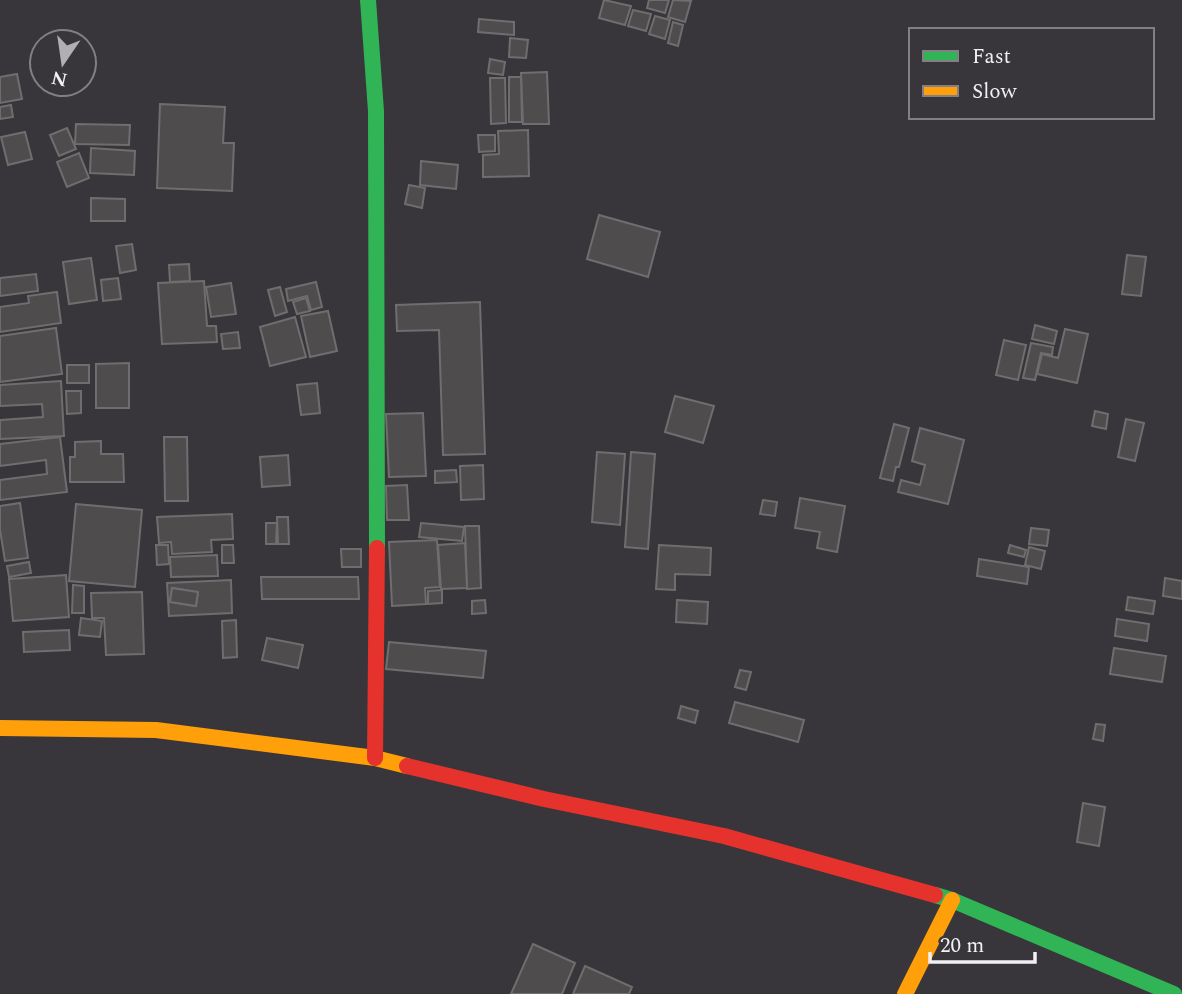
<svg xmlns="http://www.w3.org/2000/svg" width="1182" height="994" viewBox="0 0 1182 994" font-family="Spectral,serif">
	<rect width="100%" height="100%" fill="#38363a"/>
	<g fill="#4f4c4e" stroke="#706d6f" stroke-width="2" fill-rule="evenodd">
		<path d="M604 0 631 6 625 25 599 18Z"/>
		<path d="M649 0H669L665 13 647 8Z"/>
		<path d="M673 0 691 1 685 22 668 17Z"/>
		<path d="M633 10 651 14 646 31 628 26Z"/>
		<path d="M655 16 670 20 665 39 649 34Z"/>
		<path d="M479 19 514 22V35L478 32Z"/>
		<path d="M673 22 683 25 678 46 668 43Z"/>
		<path d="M510 38 528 40 526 58 509 57Z"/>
		<path d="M490 59 505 62 503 75 488 73Z"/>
		<path d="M547 72 549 124H523L521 73Z"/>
		<path d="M17 74 22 99 0 103V77Z"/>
		<path d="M509 77H521L522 122H509Z"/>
		<path d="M490 78H505L506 123 491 124Z"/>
		<path d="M160 104 225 107 223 143H234L232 191 157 188Z"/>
		<path d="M11 105 13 117 0 119V107Z"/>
		<path d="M76 124 130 125 129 145 75 144Z"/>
		<path d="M67 128 76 149 59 156 50 135Z"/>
		<path d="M528 130 529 176 483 177V155L499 154 498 131Z"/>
		<path d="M25 132 32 159 8 165 1 137Z"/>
		<path d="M478 135H495V151L479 152Z"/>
		<path d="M91 148 135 151 134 175 90 173Z"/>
		<path d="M79 153 89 178 67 187 57 162Z"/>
		<path d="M421 161 458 165 456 189 420 185Z"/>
		<path d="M409 185 425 188 422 208 405 204Z"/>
		<path d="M91 198 125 199V221H91Z"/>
		<path d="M599 215 660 232 648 277 587 259Z"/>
		<path d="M132 244 136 270 120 273 116 246Z"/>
		<path d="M1127 255 1146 257 1141 296 1122 294Z"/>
		<path d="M91 258 97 300 69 304 63 262Z"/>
		<path d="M189 264 190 281 170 282 169 265Z"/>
		<path d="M36 274 38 291 0 296V278Z"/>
		<path d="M118 278 121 299 103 301 101 280Z"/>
		<path d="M204 281 207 326H216L217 342 162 344 158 283Z"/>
		<path d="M316 282 322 307 311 310 307 296 288 301 286 289Z"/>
		<path d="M231 283 236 314 211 317 206 287Z"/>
		<path d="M280 287 287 312 275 316 268 290Z"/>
		<path d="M57 292 61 323 0 332V307L29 303 28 296Z"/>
		<path d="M306 298 310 311 297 314 293 302Z"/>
		<path d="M480 302 485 454 443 455 439 330 397 331 396 305Z"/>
		<path d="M328 311 337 351 310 357 301 316Z"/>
		<path d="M295 317 306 357 270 366 260 327Z"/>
		<path d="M1035 325 1057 331 1054 344 1032 339Z"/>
		<path d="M56 328 62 374 0 382V336Z"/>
		<path d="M1065 329 1088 334 1077 383 1037 374 1042 354 1058 358Z"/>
		<path d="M238 332 240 348 223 349 221 334Z"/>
		<path d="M1004 340 1026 345 1018 380 996 375Z"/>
		<path d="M1031 343 1053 347 1052 355 1041 353 1035 380 1023 378Z"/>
		<path d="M129 363V408H96V364Z"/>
		<rect x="67" y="365" width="22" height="18"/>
		<path d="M61 381 64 436 0 439V420L43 417 42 404 0 406V385Z"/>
		<path d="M317 383 320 413 301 415 297 385Z"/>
		<path d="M66 391H81V413L67 414Z"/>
		<path d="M675 396 714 406 703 443 665 432Z"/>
		<path d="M1095 411 1108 414 1106 429 1092 426Z"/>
		<path d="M423 413 426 476 389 477 386 414Z"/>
		<path d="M1126 419 1144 423 1135 461 1118 457Z"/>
		<path d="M894 424 909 428 899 467H896L893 481 880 478Z"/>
		<path d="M920 428 964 440 948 504 898 492 901 480 920 485 925 465 912 461Z"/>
		<path d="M60 437 67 492 0 500V480L47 474 46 460 0 466V444Z"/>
		<path d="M164 437H187L188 501H165Z"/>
		<path d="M101 441V454H123L124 482H70V457H75V442Z"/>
		<path d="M597 452 625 454 620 525 592 522Z"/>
		<path d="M631 452 655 454 648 549 625 547Z"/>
		<path d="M288 455 290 485 262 487 260 457Z"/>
		<path d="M483 465 484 499 461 500 460 466Z"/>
		<path d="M456 470 457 482 435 483V471Z"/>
		<path d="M407 485 409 520H387L386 486Z"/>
		<path d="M800 498 845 506 837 552 817 548 820 532 795 528Z"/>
		<path d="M763 500 777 502 775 516 760 514Z"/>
		<path d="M20 503 28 558 5 561 0 530V506Z"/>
		<path d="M76 504 142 510 135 587 69 581Z"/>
		<path d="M232 514 233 539 211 540 212 552 172 554 171 542 159 543 157 517Z"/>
		<path d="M277 517H288L289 544H278Z"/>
		<path d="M266 523H277L276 544H266Z"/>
		<path d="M421 523 464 527 462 541 419 537Z"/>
		<path d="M465 526H479L481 588 467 589Z"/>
		<path d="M1031 528 1049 530 1047 546 1029 544Z"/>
		<path d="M437 540 440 587 425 588 426 604 392 606 389 542Z"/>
		<path d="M465 543 467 588 441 589 438 545Z"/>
		<path d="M156 545H168L169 564 157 565Z"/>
		<path d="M222 545H233L234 563H222Z"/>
		<path d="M659 545 711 548 710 575 675 574V590L656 589Z"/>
		<path d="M1010 545 1026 550 1024 557 1008 553Z"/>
		<path d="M1029 547 1045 551 1041 569 1025 565Z"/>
		<path d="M341 549H361V567H342Z"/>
		<path d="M217 555 218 576 171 577 170 557Z"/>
		<path d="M979 559 1029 567 1027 584 977 576Z"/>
		<path d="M29 562 31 573 9 577 7 566Z"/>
		<path d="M66 575 69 617 13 621 9 579Z"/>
		<path d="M261 577H358L359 599H262Z"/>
		<path d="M1165 578 1182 581V599L1163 596Z"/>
		<path d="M231 580 232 613 169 616 167 583ZM172 588 198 592 196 606 170 602Z"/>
		<path d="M73 585 84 586V613H72Z"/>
		<path d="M172 588 198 592 196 606 170 602Z"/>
		<path d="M442 590V603L428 604V591Z"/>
		<path d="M142 592 144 654 106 655 104 618H92L91 593Z"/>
		<path d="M1128 597 1155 601 1153 614 1126 610Z"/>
		<path d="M485 600 486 613 472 614V601Z"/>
		<path d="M677 600 708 602 707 624 676 622Z"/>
		<path d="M81 618 102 621 100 637 79 635Z"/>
		<path d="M1117 619 1149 624 1147 641 1115 636Z"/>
		<path d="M236 620 237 657 223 658 222 621Z"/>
		<path d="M69 630 70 650 24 652 23 632Z"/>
		<path d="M267 638 303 645 298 668 262 660Z"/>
		<path d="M389 642 486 651 483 678 386 669Z"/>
		<path d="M1114 648 1166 656 1162 682 1110 674Z"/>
		<path d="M740 670 751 672 746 690 735 687Z"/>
		<path d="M735 702 804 720 798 742 729 723Z"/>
		<path d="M681 706 698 711 695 723 678 718Z"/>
		<path d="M1096 724 1105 725 1103 741 1093 739Z"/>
		<path d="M1083 803 1105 807 1099 846 1077 842Z"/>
		<path d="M533 944 575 963 562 994H511Z"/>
		<path d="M585 966 632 987 629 994H573Z"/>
	</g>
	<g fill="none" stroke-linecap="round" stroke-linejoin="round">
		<g stroke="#30b455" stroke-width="16">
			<path d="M368 0 376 111 377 548"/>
			<path d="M935 895 952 900 1174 994"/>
		</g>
		<g stroke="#ff9f0a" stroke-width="16">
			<path d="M0 728 156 730 375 758 407 766"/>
			<path d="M905 994 952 900"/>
		</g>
		<g stroke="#e5322d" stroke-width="16">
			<path d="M375 758 377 548"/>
			<path d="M407 766 544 799 724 836 935 895"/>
		</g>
	</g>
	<rect x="909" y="28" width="245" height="91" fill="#38353b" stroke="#828085" stroke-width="2"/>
	<rect x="923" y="51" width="35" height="10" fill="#30b455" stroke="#828085" stroke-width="2"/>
	<text x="972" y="63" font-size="21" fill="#f1f0f3">Fast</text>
	<rect x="923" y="86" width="35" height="10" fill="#ff9f0a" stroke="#828085" stroke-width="2"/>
	<text x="972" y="98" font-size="21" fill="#f1f0f3">Slow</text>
	<g transform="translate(63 63) rotate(193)"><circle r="33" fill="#38353b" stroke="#828085" stroke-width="2"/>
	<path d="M0-5L12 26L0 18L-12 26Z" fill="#b0afb2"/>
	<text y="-10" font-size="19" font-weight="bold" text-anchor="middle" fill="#f1f0f3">N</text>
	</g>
	<path d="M930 952v10h105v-10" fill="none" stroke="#f1f0f3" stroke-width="3.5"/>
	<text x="940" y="952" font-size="21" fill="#f1f0f3" stroke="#38353b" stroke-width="5" paint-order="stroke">20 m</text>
</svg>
